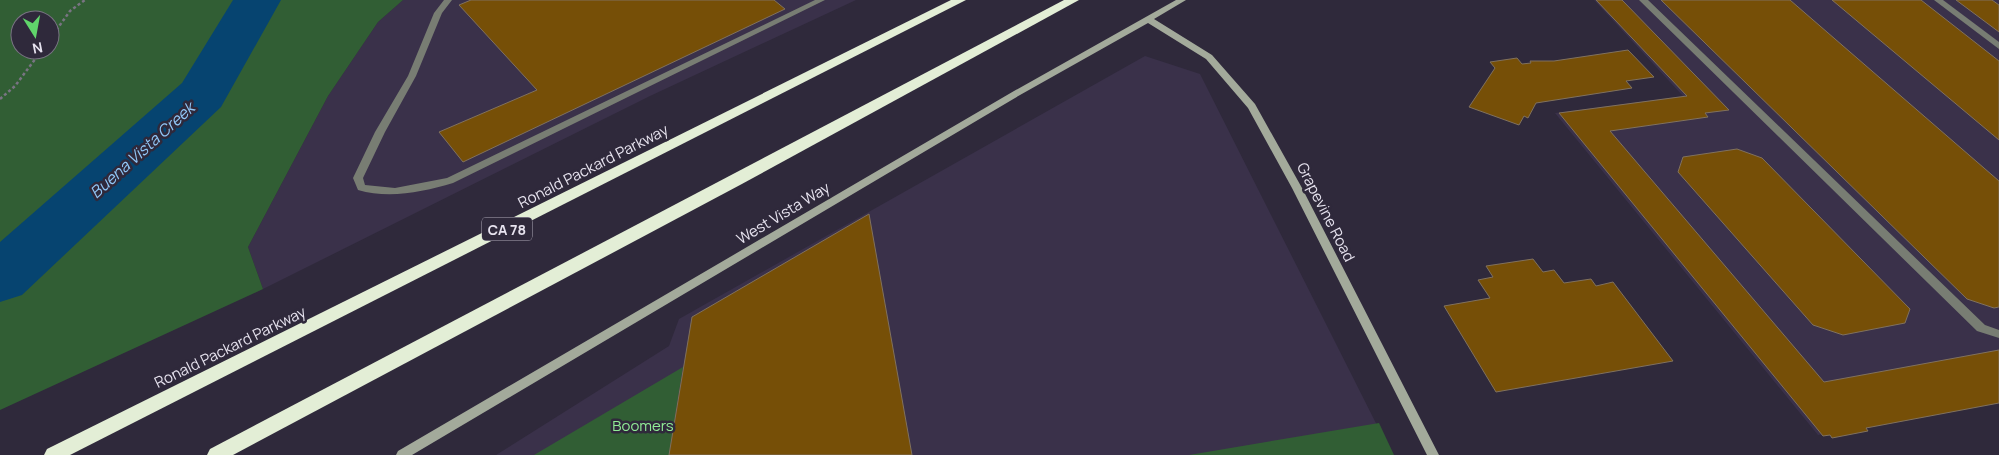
<svg xmlns="http://www.w3.org/2000/svg" width="1999" height="455" viewBox="0 0 1999 455" font-family="Manrope,sans-serif">
	<rect width="100%" height="100%" fill="#2f293b"/>
	<g fill="#3a314a">
		<path d="M403 0H856L650 96 263 289 248 247 328 96 378 22Z"/>
		<path d="M1594 0H1999V400L1818 435 1555 113 1683 96Z"/>
		<path d="M1145 56 1200 74 1392 455H496L669 346 679 319Z"/>
	</g>
	<g fill="#315e34" fill-rule="evenodd">
		<path d="M0 0H403L378 22 328 96 248 247 263 289 0 410ZM20 20H50V50H20Z"/>
		<path d="M683 367 669 455H534Z"/>
		<path d="M1379 423 1394 455H1189Z"/>
	</g>
	<g fill="none" stroke-linecap="round" stroke-linejoin="round">
		<path fill="#064470" fill-rule="evenodd" d="M233 0H281L221 107 22 295 0 302V242L182 83Z"/>
	</g>
	<g fill="#764f07" stroke="#80715e">
		<path d="M471 0H774L785 9 463 162 439 132 537 90 459 5Z"/>
		<path d="M1596 0H1622L1729 110 1705 113 1708 117 1610 131 1824 382 1999 350V403L1866 428 1868 431 1832 438 1830 435 1823 436 1559 113 1687 96Z"/>
		<path d="M1661 0H1790L1999 181V307L1994 308 1967 299Z"/>
		<path d="M1832 0H1921L1999 61V140Z"/>
		<path d="M1956 0H1992L1999 5V32Z"/>
		<path d="M1628 50 1654 77 1626 81 1632 88 1536 103 1528 118 1524 116 1519 125 1469 107 1495 68 1490 62 1517 58 1522 64 1531 63 1530 61H1554Z"/>
		<path d="M1737 149 1762 158 1910 309 1905 323 1843 335 1813 325 1678 172 1683 157Z"/>
		<path d="M869 214 912 455H669L692 317Z"/>
		<path d="M1533 259 1543 272 1554 270 1564 283 1591 279 1596 286 1613 282 1673 361 1496 392 1444 306 1490 298 1478 280 1493 277 1486 266Z"/>
	</g>
	<g fill="none" stroke-linecap="round" stroke-linejoin="round">
		<g stroke="#797483" stroke-width="2.5" stroke-dasharray="3 2.5" stroke-linecap="butt">
			<path d="M50 39 70 11 85 0"/>
			<path d="M0 99 15 86 42 50"/>
		</g>
		<g fill="#787d73" fill-rule="evenodd">
			<path d="M444 0H452L442 13 416 76 385 132 363 178 365 185 395 188 447 178 815 0H825L453 183C423 192 389 199 358 190L353 178 375 132 408 76 434 13Z"/>
			<path d="M1639 0H1648L1985 325 1999 330V338L1977 331Z"/>
			<path d="M1934 0H1943L1999 42V49Z"/>
		</g>
		<path fill="#a3aa9b" fill-rule="evenodd" d="M1176 0H1186L1154 19 1212 55 1255 104 1302 188 1439 455H1427L1292 188 1248 108 1206 59 1148 23 1020 95 412 455H396L398 451 1014 91Z"/>
		<g fill="#e3eed6" fill-rule="evenodd">
			<path d="M951 0H966L70 455H44L47 449Z"/>
			<path d="M1064 0H1079L740 185 233 455H207L210 449Z"/>
		</g>
	</g>
	<g text-anchor="middle" dominant-baseline="central" stroke-width="5" stroke-linejoin="round" paint-order="stroke">
		<rect fill="#2f293b" stroke="#b0abb9" stroke-width="1" x="482" y="217.5" width="50" height="23" rx="4"/>
		<g font-size="14" font-weight="bold" fill="#e7e3ef">
			<text x="507" y="229">CA 78</text>
		</g>
		<g font-size="15" fill="#e7e3ef" stroke="#2f293b">
			<text transform="translate(593 166) rotate(-27)">Ronald Packard Parkway</text>
			<text transform="translate(1326 212) rotate(63)">Grapevine Road</text>
			<text transform="translate(783 213) rotate(-31)">West Vista Way</text>
			<text transform="translate(230 347) rotate(-26)">Ronald Packard Parkway</text>
		</g>
		<g font-size="15" fill="#91ec96" stroke="#2f293b">
			<text x="643" y="425">Boomers</text>
		</g>
		<g font-size="16" font-style="italic" fill="#91c7f7" stroke="#2f293b">
			<text transform="translate(142 150) rotate(-42)">Buena Vista Creek</text>
		</g>
	</g>
	<g transform="translate(35 35) rotate(169)"><circle r="24" fill="#2f293b" stroke="#797383"/>
	<path d="M0-4L9 19L0 12L-9 19Z" fill="#60d56b"/>
	<text y="-8" font-size="14" font-weight="bold" text-anchor="middle" fill="#e7e3ef">N</text>
	</g>
</svg>
